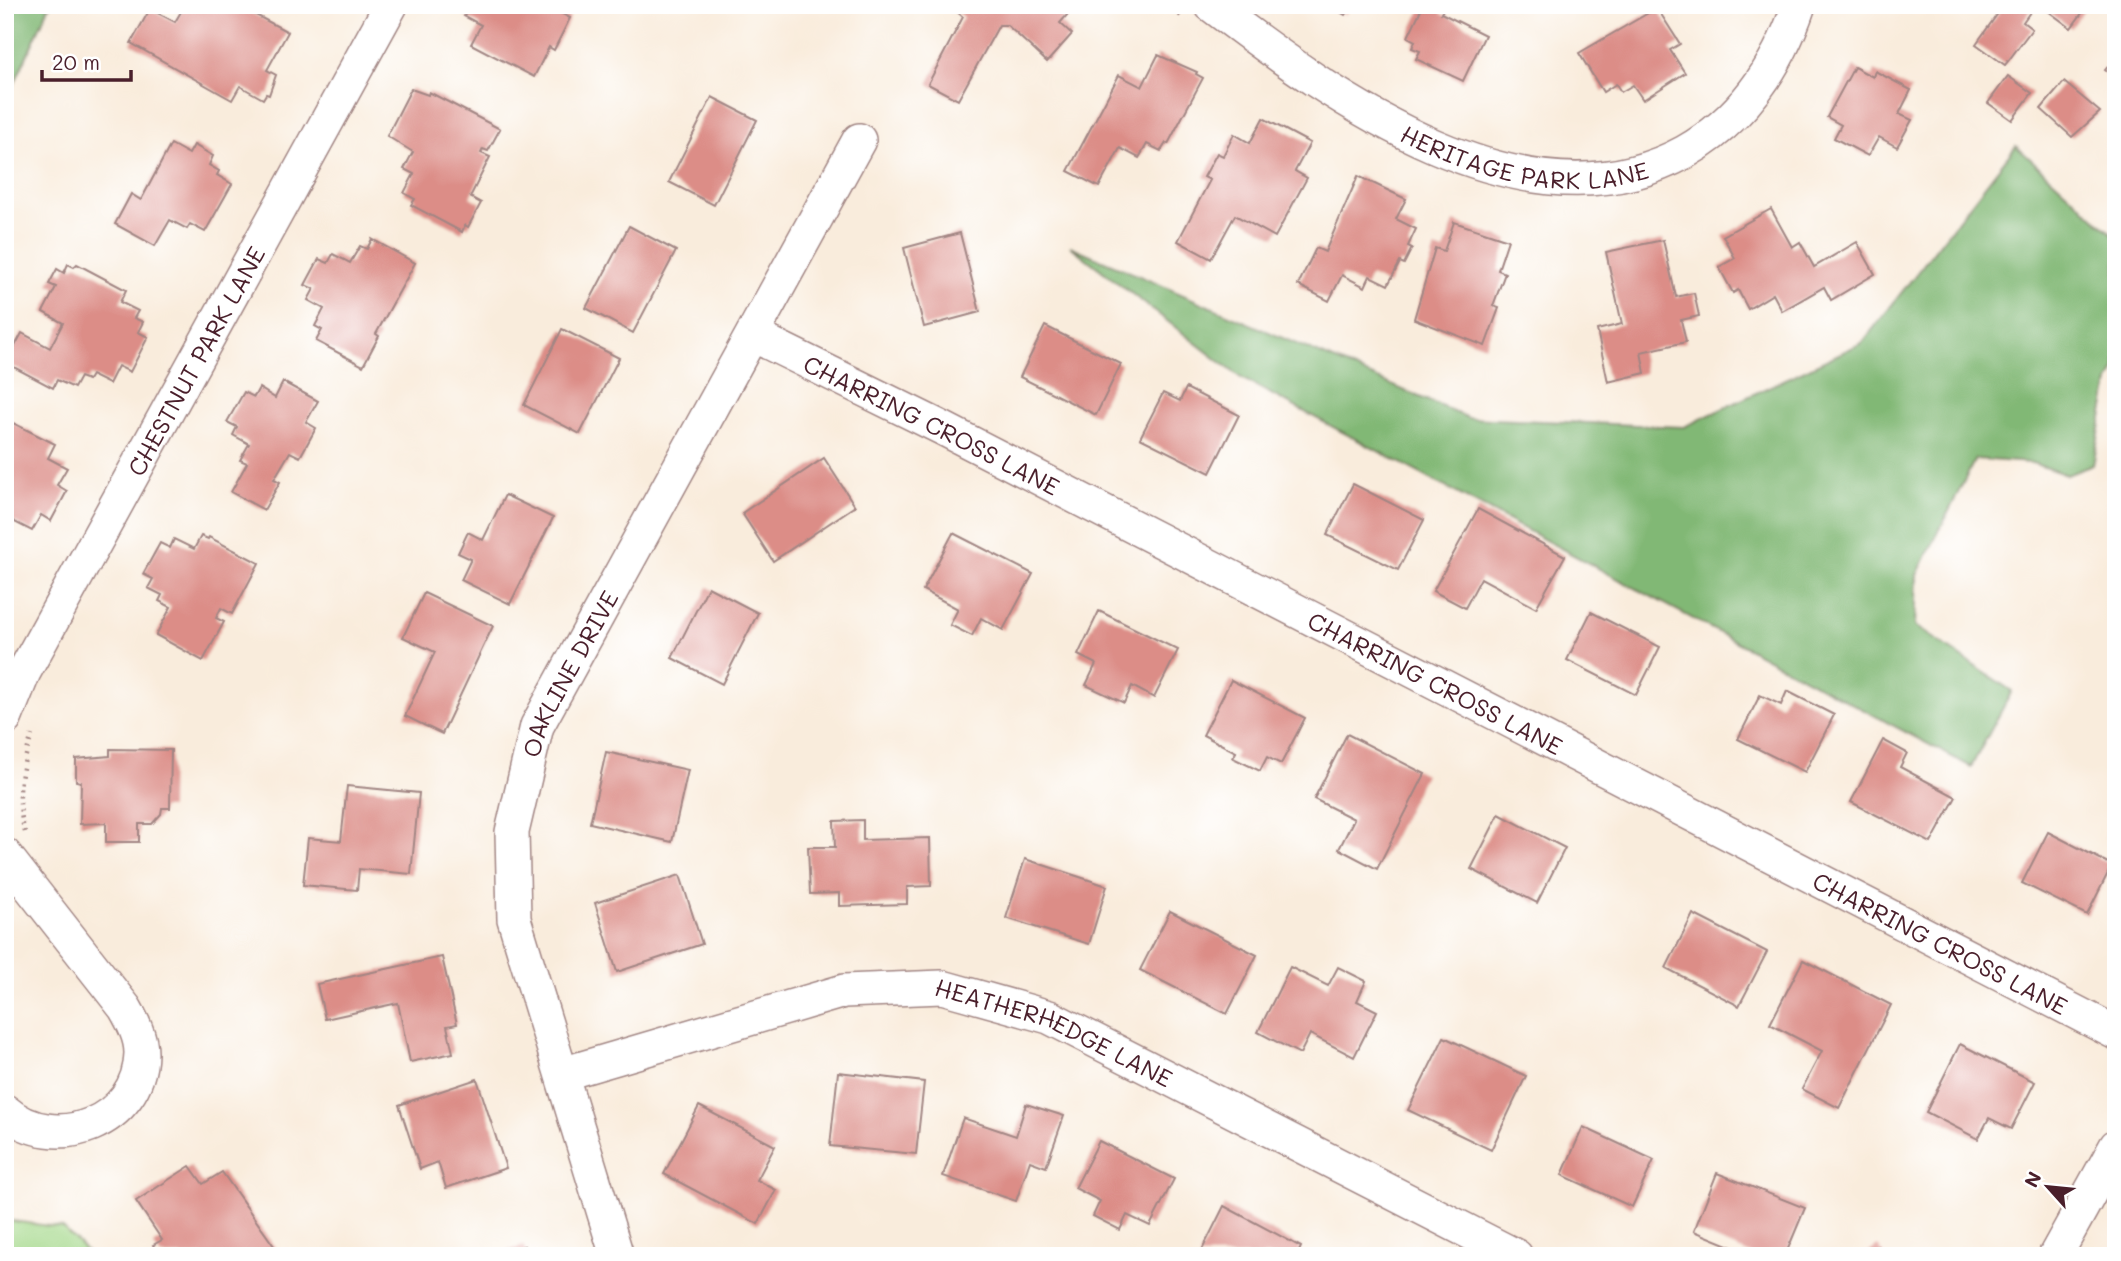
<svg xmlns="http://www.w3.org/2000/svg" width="2121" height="1261" viewBox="0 0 2121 1261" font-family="Mali,sans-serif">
	<rect width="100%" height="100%" fill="#fff"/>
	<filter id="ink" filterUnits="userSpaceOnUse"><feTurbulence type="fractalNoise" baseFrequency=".0143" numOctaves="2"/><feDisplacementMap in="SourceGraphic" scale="14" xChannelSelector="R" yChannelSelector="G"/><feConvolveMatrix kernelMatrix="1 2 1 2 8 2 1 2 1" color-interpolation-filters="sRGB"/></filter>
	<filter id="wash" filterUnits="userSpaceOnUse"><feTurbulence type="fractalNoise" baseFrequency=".00686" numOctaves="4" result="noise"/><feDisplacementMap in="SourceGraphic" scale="28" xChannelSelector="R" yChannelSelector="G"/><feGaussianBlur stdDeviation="1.57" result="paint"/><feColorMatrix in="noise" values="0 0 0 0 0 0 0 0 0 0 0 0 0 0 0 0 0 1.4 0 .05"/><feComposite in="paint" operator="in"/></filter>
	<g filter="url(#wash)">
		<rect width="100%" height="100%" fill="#f9ecdc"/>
		<path fill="#a2d787" stroke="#767b59" stroke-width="2" d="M5 1220 63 1228 91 1256H5Z"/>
		<g fill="#81b874" stroke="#666c50" stroke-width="2">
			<path d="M5 5H50L5 104Z"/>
			<path d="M2016 146 2116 237V368L2109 382 2093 465 2067 475 2032 463 1975 459 1917 575 1915 626 2012 691 1971 767 1241 378 1070 246 1468 418 1684 427 1862 343Z"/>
		</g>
		<g id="blocks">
			<g fill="#dc8d87">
				<path d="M185 5H253L250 12 288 32 267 70 276 75 269 95 266 94 263 99 240 86 232 100 131 43 150 9 175 22Z"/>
				<path d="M456 5H563L559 12 570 18 554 50 549 47 534 77 471 44 481 25 464 16 467 11Z"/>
				<path d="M957 5H1061L1068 14 1060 23 1072 34 1047 62 1007 25H999L958 100 928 84 963 17 954 9Z"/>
				<path d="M1328 5H1351L1345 15Z"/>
				<path d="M1423 5H1446L1441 13 1485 35 1463 81 1416 59 1420 51 1412 48 1415 41 1408 37Z"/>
				<path d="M2004 5H2035L2023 22 2032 29 2005 65 1976 44Z"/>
				<path d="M2040 5H2088L2071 28Z"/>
				<path d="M1657 8 1680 44 1670 50 1685 73 1643 100 1633 85 1621 92 1616 84 1603 92 1579 53Z"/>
				<path d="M1158 55 1197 72 1196 74 1203 78 1168 144 1166 143 1161 151 1147 144 1139 158 1120 148 1099 187 1068 171 1119 75 1142 87Z"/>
				<path d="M2116 57V79L2105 70Z"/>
				<path d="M1854 67 1873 77 1875 71 1911 90 1899 114 1912 120 1897 147 1879 137 1868 156 1834 138 1841 125 1827 117Z"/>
				<path d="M2008 76 2032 93 2012 120 1988 103Z"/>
				<path d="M2064 82 2100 112 2072 137 2041 109Z"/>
				<path d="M411 89 428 95 429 92 500 129 488 151 483 149 481 153 490 157 470 197 481 203 468 227 465 225 462 232 411 205 415 199 404 193 414 174 404 169 413 152 387 136Z"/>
				<path d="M712 97 757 120 714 205 669 182Z"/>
				<path d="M1263 118 1310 143 1295 171 1307 178 1275 237 1235 215 1211 259 1178 241 1210 180 1204 177 1217 153 1223 156 1234 134 1250 143Z"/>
				<path d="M171 144 189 154 194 145 213 156 209 165 219 171 217 175 232 184 205 232 190 224 187 229 170 220 155 246 115 224 131 194 141 200Z"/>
				<path d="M1358 176 1406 199 1396 219 1416 229 1408 246 1412 248 1404 264 1400 262 1388 285 1370 276 1365 287 1342 275 1329 301 1298 285 1316 248 1325 252Z"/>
				<path d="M1771 209 1792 247 1800 242 1814 267 1857 242 1875 274 1831 300 1824 287 1782 311 1773 294 1748 309 1738 290 1733 293 1719 267 1735 258 1723 236Z"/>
				<path d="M1454 222 1508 240 1498 270 1505 273 1493 306 1499 308 1485 346 1414 319 1435 248 1444 251Z"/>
				<path d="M629 226 676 251 633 333 586 308Z"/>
				<path d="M960 233 980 312 924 327 904 248Z"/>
				<path d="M372 239 415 263 376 334 379 336 363 366 316 341 322 330 315 326 324 309 308 300 314 289 305 285 319 259 328 263 333 254 350 263 360 246 367 249Z"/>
				<path d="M1663 240 1676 297 1694 293 1699 316 1681 320 1686 342 1641 352 1645 373 1608 382 1597 330 1622 324 1606 252Z"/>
				<path d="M68 264 74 267 77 264 126 290 120 302 138 311 134 318 143 322 138 332 148 337 130 372 118 366 109 384 91 375 88 380 80 377 74 388 57 380 53 388 6 363 22 333 50 348 63 323 43 312 56 287 49 284 57 269 64 273Z"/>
				<path d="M1045 326 1121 364 1096 415 1020 377Z"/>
				<path d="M562 329 619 358 580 434 524 405Z"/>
				<path d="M283 382 318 401 306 422 316 428 300 457 290 452 274 479 280 482 264 510 231 492 247 463 240 460 249 444 233 435 237 427 227 422 244 392 254 397 259 388 275 398Z"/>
				<path d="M1186 388 1239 415 1210 473 1140 438 1163 393 1180 401Z"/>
				<path d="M5 419 55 444 48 458 67 468 57 485 67 491 51 521 41 515 32 531 13 521 5 536Z"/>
				<path d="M824 458 855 506 773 561 742 513Z"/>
				<path d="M1353 484 1424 520 1398 570 1327 535Z"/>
				<path d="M505 495 553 518 510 604 461 580 471 559 458 553 468 532 483 540Z"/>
				<path d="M1478 509 1565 556 1536 608 1481 578 1465 608 1433 591Z"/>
				<path d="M953 533 1033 574 1003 630 981 618 972 636 950 625 958 609 923 590Z"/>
				<path d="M201 536 208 539 209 537 259 563 232 614 221 608 216 618 224 622 203 661 156 635 171 607 159 601 162 595 148 588 153 579 143 574 160 543 170 548 174 539 194 549Z"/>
				<path d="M708 587 758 613 722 684 672 658Z"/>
				<path d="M424 593 493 626 442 734 405 716 435 652 403 637Z"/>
				<path d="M1099 611 1178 650 1154 698 1132 686 1124 703 1086 685 1096 664 1078 655Z"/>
				<path d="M1591 612 1660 647 1636 695 1567 660Z"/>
				<path d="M1231 680 1305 718 1281 764 1267 757 1260 771 1233 758 1236 752 1203 735Z"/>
				<path d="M1787 691 1834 715 1805 772 1738 739 1760 695 1781 705Z"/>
				<path d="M1347 734 1425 774 1377 869 1339 849 1354 819 1314 799Z"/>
				<path d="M1883 740 1907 753 1900 767 1956 797 1931 843 1851 802Z"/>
				<path d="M110 749 171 750 170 808H162L161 814 152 824H139V842H106V823L80 824 81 782 76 781V759L110 756Z"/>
				<path d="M606 752 688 770 672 842 590 823Z"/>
				<path d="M347 786 419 793 411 874 359 869 357 890 303 885 308 838 341 841Z"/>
				<path d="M1499 814 1565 848 1537 903 1471 869Z"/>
				<path d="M863 820V840L930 838 931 886 907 887V904L839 906V893L810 894 808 847H835L834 821Z"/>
				<path d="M2048 832 2112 865 2087 915 2022 883Z"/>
				<path d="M1025 859 1107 886 1089 944 1006 918Z"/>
				<path d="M680 875 702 944 617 972 595 903Z"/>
				<path d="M1170 911 1257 955 1227 1014 1140 970Z"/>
				<path d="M1693 914 1767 952 1739 1006 1666 968Z"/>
				<path d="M442 957 457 1024 447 1026 453 1053 410 1062 398 1003 325 1019 317 984Z"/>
				<path d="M1803 960 1891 1005 1839 1108 1802 1089 1822 1051 1770 1024Z"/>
				<path d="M1290 967 1328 986 1338 967 1366 981 1357 1001 1377 1011 1354 1057 1310 1034 1300 1054 1258 1032Z"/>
				<path d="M1444 1037 1526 1076 1491 1150 1408 1110Z"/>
				<path d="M1960 1044 2035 1082 2011 1129 1989 1118 1978 1139 1926 1112Z"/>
				<path d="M838 1072 924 1082 916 1154 830 1146Z"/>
				<path d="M477 1079 506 1168 446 1188 438 1162 420 1169 399 1105Z"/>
				<path d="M1026 1104 1064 1116 1046 1167 1030 1161 1016 1201 943 1176 963 1118 1016 1136Z"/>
				<path d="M699 1106 775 1146 757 1180 776 1190 758 1224 664 1174Z"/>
				<path d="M1583 1127 1654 1160 1632 1207 1562 1175Z"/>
				<path d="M1099 1141 1174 1179 1150 1226 1127 1215 1120 1230 1093 1216 1100 1201 1075 1188Z"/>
				<path d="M190 1166 203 1184 222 1172 281 1256H161L153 1245 162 1240 136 1201Z"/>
				<path d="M1717 1173 1805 1208 1785 1256H1755L1694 1231Z"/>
				<path d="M1224 1206 1301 1247 1297 1256H1199Z"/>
				<path d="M524 1246 527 1256H492V1255Z"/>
				<path d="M1878 1246 1885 1256H1863Z"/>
			</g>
		</g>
	</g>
	<g filter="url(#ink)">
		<use href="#blocks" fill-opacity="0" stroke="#a28684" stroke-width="2"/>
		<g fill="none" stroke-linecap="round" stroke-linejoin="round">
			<defs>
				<g id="minor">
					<path id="s1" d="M1211 5C1333 98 1527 239 1685 152 1743 119 1778 67 1799 5"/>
					<path id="s2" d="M753 335 942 428 2116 1033"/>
					<path id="s3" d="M5 719 24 672 391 5"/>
					<path d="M5 855 125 1008C133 1022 141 1037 141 1053 140 1122 55 1155 5 1111"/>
					<path id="s4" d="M562 1074 844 991 942 987 1049 1017 1516 1256"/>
					<path id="s5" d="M617 1256 514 919 512 832 537 726 859 140"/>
					<path d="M2055 1256 2116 1146"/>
				</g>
			</defs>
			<use href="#minor" stroke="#a28684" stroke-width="36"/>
			<g stroke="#a28684" stroke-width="4.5" stroke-dasharray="2 5" stroke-linecap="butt">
				<path d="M1169 5 1181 16"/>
				<path d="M25 832C15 798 21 769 32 735"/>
			</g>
			<use href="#minor" stroke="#fff" stroke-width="33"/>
		</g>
	</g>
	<g text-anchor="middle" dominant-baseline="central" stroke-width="7" stroke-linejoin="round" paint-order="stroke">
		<g font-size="24" fill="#4a1f2b" stroke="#fff">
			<text stroke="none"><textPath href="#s1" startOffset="357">HERITAGE PARK LANE</textPath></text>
			<text stroke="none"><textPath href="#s3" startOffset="406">CHESTNUT PARK LANE</textPath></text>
			<text stroke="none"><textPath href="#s2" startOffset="200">CHARRING CROSS LANE</textPath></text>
			<text stroke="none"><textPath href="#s5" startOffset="609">OAKLINE DRIVE</textPath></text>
			<text stroke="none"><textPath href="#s2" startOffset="766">CHARRING CROSS LANE</textPath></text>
			<text stroke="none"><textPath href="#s2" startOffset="1334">CHARRING CROSS LANE</textPath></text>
			<text stroke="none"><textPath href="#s4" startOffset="513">HEATHERHEDGE LANE</textPath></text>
		</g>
	</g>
	<rect width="2121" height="1261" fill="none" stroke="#fff" stroke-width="28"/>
	<g transform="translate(2048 1187) rotate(297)" stroke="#ffffff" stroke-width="5" paint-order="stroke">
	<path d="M0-5L12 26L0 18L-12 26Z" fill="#4a1f2b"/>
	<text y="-10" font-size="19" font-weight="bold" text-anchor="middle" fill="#4a1f2b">N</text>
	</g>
	<path d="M42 70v10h89v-10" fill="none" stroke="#4a1f2b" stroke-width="3.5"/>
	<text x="52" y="70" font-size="21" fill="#4a1f2b" stroke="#ffffff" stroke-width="5" paint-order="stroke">20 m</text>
</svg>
